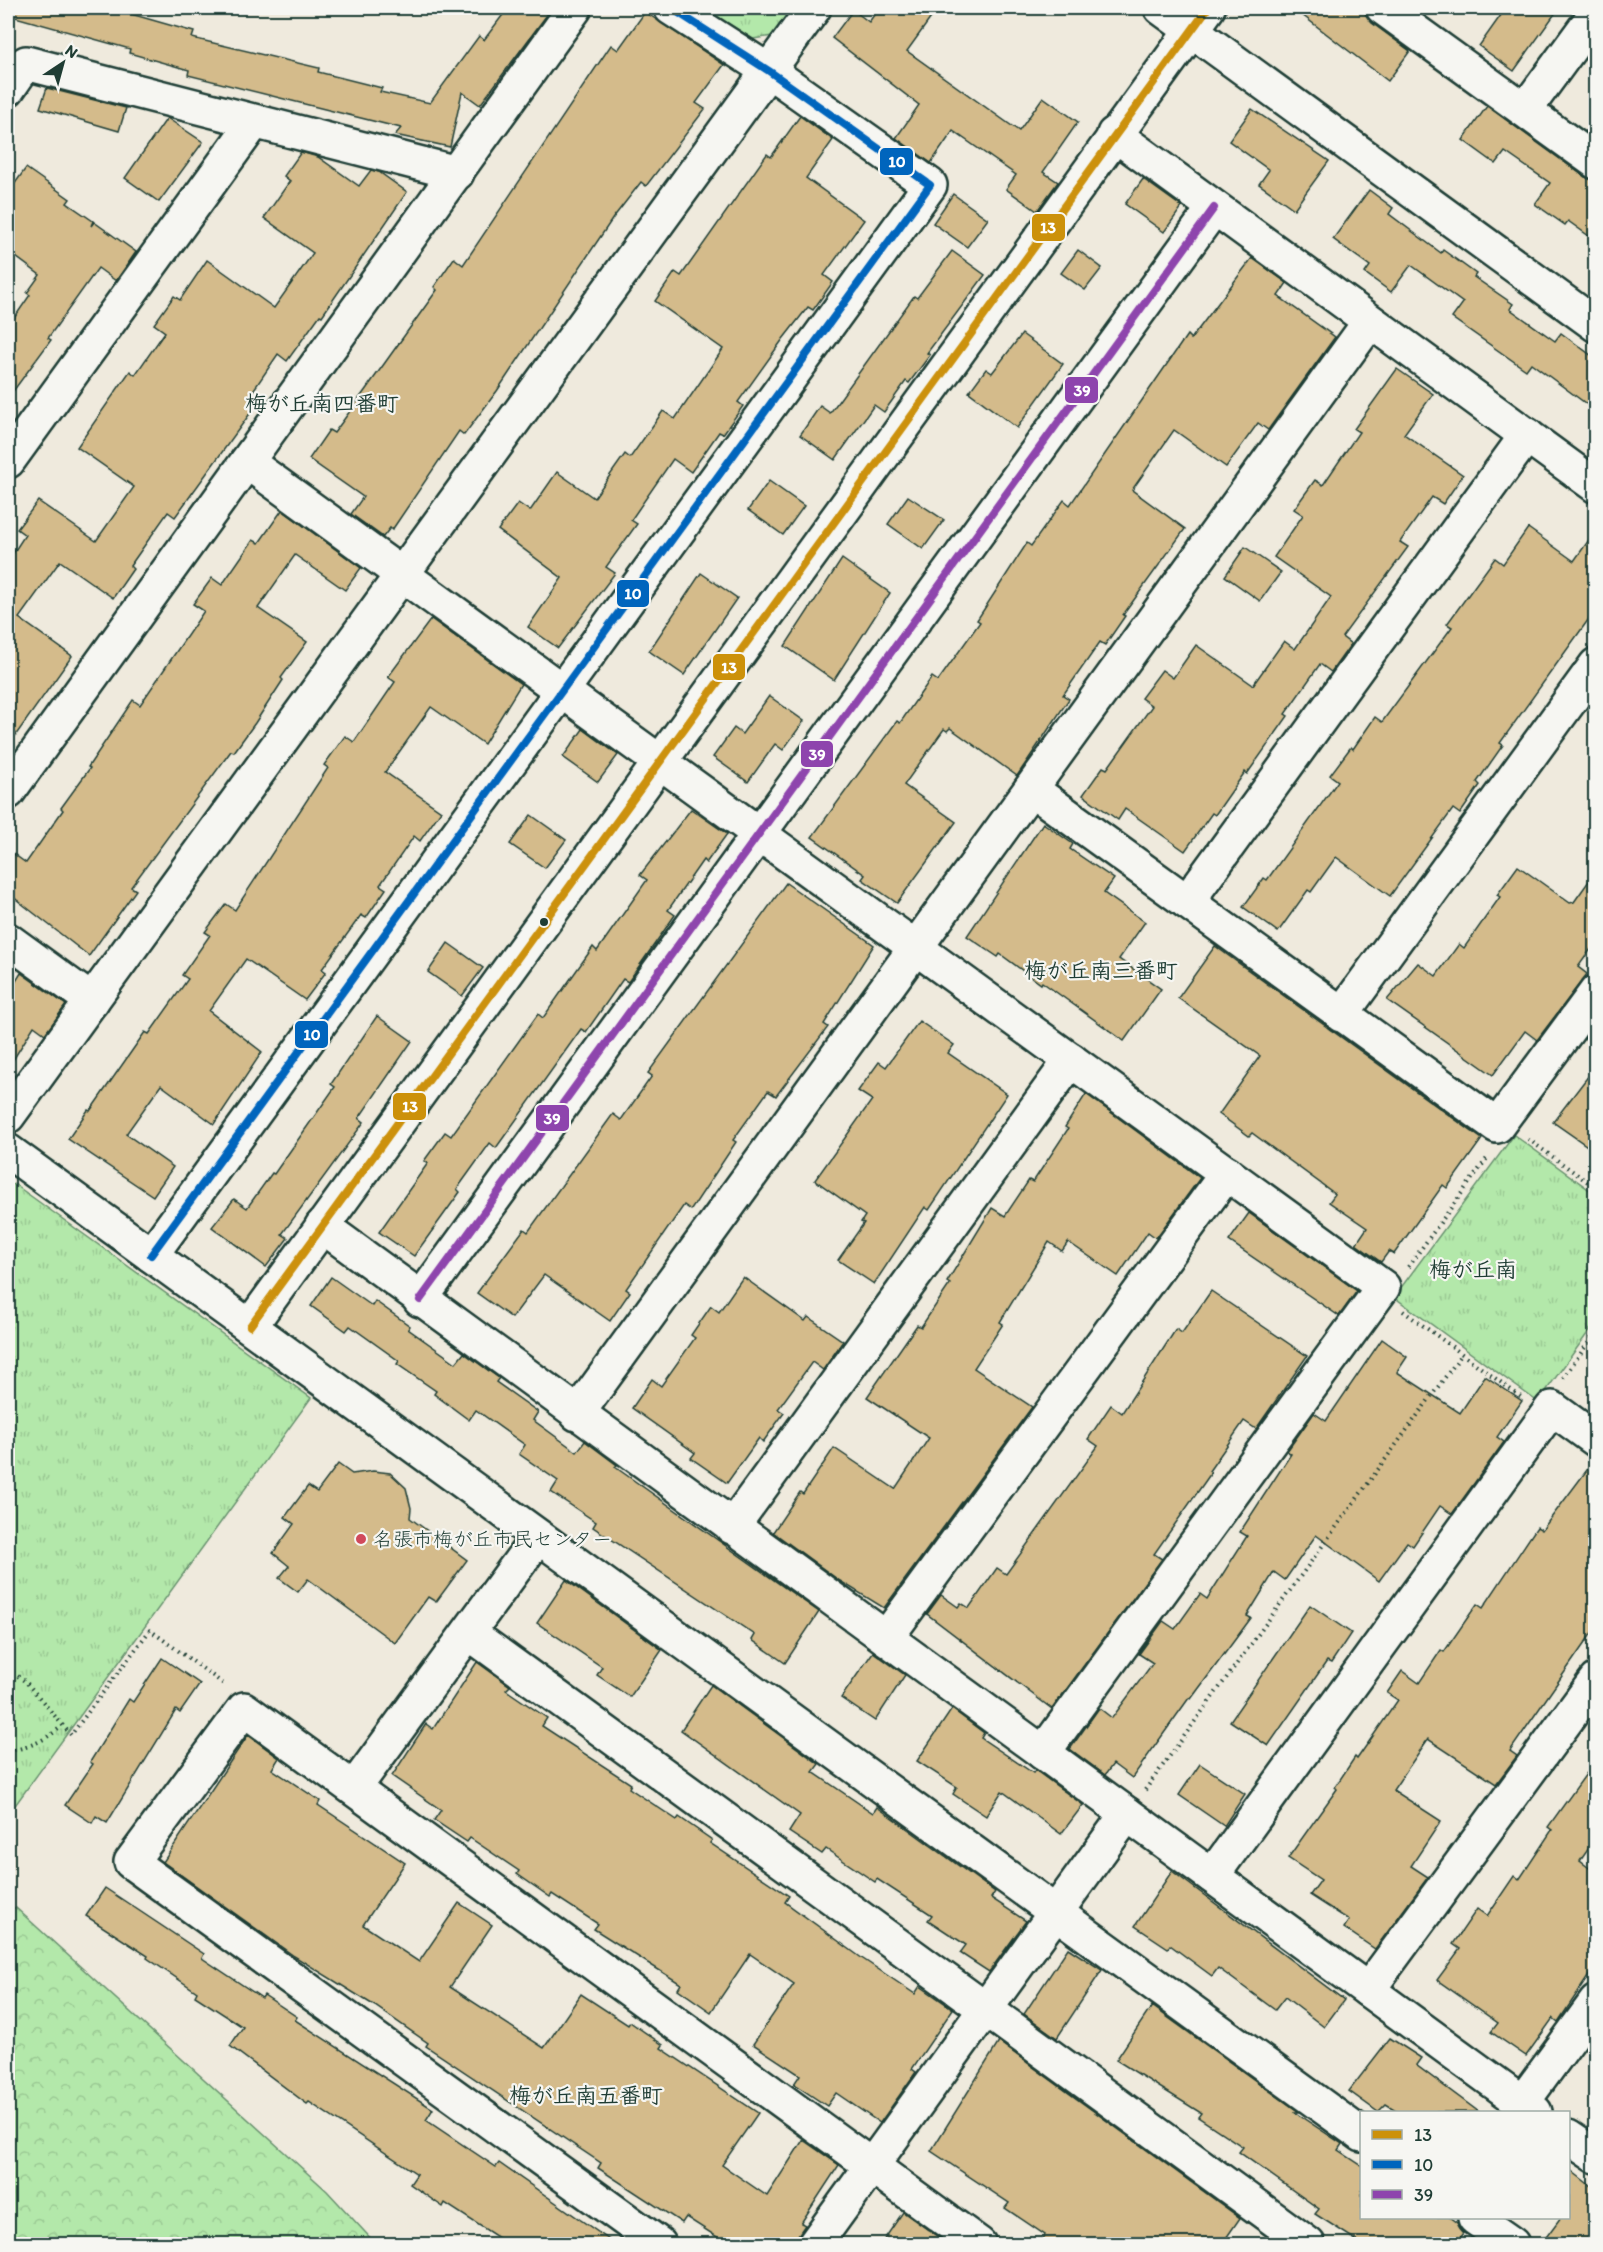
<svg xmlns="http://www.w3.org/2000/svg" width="1603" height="2252" viewBox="0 0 1603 2252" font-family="Itim,'Klee One',sans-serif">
	<defs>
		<pattern id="forest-crowns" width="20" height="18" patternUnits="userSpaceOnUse" patternTransform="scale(1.5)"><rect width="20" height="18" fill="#b3e8aa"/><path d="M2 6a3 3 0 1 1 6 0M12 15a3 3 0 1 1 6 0" fill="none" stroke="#9ac893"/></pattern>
		<pattern id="park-tufts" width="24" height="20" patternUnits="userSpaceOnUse" patternTransform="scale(1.5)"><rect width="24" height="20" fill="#b3e8aa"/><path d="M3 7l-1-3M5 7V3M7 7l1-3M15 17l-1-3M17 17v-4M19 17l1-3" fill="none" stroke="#9ac893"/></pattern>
	</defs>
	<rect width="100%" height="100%" fill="#efeadd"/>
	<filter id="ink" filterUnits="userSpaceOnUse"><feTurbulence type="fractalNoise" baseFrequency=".0167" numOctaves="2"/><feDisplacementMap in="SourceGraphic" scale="12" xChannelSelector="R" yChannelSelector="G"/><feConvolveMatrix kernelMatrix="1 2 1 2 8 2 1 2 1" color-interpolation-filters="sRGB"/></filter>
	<g filter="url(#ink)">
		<path fill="url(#forest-crowns)" stroke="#69926f" stroke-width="1.5" d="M8 1908H16L327 2191 376 2244H8Z"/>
		<g fill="url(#park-tufts)" stroke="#69926f" stroke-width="1.5">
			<path d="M703 8H798L779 35 753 39Z"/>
			<path d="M1514 1135 1595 1194V1323L1538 1402 1394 1297Z"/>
			<path d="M14 1184 311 1398 8 1815V1187Z"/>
		</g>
		<g fill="#d4bb8b" stroke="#1f3d34" stroke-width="1.5">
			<path d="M8 8H125L124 12 194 32 192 38 319 68 318 72 382 88 380 92 430 103 479 36 484 40 508 8H552L480 105 462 92 450 147 395 135 401 128 188 75 189 70 129 53 130 49 8 15Z"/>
			<path d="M879 8H938L907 51 1019 131 1043 97 1078 122 1043 172 1058 182 1037 211 1006 189 1016 175 953 131 931 163 896 138 919 105 832 38 853 10 869 22Z"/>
			<path d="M1293 8H1361L1372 23 1410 51 1388 81Z"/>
			<path d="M1506 8H1559L1514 71 1479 46Z"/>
			<path d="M645 12 724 65 696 103 705 109 646 186 641 182 613 218 497 391 464 435 459 431 392 530 390 528 383 537 351 514 363 497 309 459 329 430 334 433 364 392 437 290 434 287 454 258 463 265 611 45 618 50Z"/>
			<path d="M47 88 126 108 119 131 40 108Z"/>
			<path d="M1487 106 1585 177 1596 180V241L1568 221 1565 225 1535 204 1550 183 1505 152 1496 164 1463 140Z"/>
			<path d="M1252 109 1329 161 1294 209 1259 184 1269 170 1229 141Z"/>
			<path d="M800 116 833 140 806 178 864 220 824 275 833 282 813 310 808 307 783 339 738 402 743 406 723 434 719 432 691 472 673 459 631 520 637 524 606 567 615 573 558 648 528 627 562 578 498 530 518 503 530 511 557 472 594 498 625 454 630 458 663 411 675 419 723 349 655 301 675 272 681 276 767 154 771 157Z"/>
			<path d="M167 118 203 142 159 202 125 178Z"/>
			<path d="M301 152 318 157 359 186 371 170 379 172 407 192 322 316 320 315 287 361 278 354 248 398 257 404 175 517 168 512 130 566 133 569 113 598 60 561 19 618 72 656 8 746V561L25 535 17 529 38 501 96 541 134 487 77 447 130 371 135 375 165 332 154 324 174 296 180 300 207 260 274 308 313 253 264 218 290 181 284 176Z"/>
			<path d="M26 168 70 199 67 203 93 221 91 226 94 222 136 252 116 281 98 268 48 338 51 340 8 398V327L30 295 27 293 40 275 8 251V193Z"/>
			<path d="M1143 179 1182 207 1164 232 1125 204Z"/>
			<path d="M1369 190 1393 208 1389 214 1441 253 1443 250 1476 274 1474 277 1513 304 1510 309 1555 341 1561 333 1596 359V411L1531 363 1526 370 1452 318 1463 303 1411 265 1391 292 1365 273 1370 266 1333 239Z"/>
			<path d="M953 194 988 219 967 247 933 223Z"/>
			<path d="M1078 250 1102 268 1085 290 1061 273Z"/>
			<path d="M952 251 985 275 927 353 930 355 909 383 906 381 884 412 874 405 835 460 800 435 820 406 830 413 914 296 917 298Z"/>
			<path d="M1252 258 1287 283 1278 296 1335 337 1268 430 1258 423 1226 467 1174 430 1132 490 1185 529 1123 615 1125 616 1105 645 1100 642 1063 695 1069 699 1017 776 950 728 947 731 944 729 904 785 956 822 897 903 862 879 865 875 812 837 897 721 900 723 932 677 938 681 980 622 977 620 1027 543 1031 546 1064 500 1070 505 1187 335 1191 339Z"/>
			<path d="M1022 334 1063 364 1017 428 969 392 986 369 992 373Z"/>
			<path d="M1397 369 1433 394 1404 434 1463 475 1443 504 1432 497 1400 542 1408 547 1342 637 1351 644 1331 672 1320 664 1285 714 1288 716 1247 774 1245 772 1215 815 1212 813 1185 851 1125 809 1118 820 1083 795 1103 767 1107 769 1152 706 1141 698 1162 670 1173 678 1196 645 1253 685 1284 641 1295 649 1331 597 1274 557 1303 515 1294 509 1315 480 1323 485 1359 432 1354 429Z"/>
			<path d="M769 481 804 506 783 535 748 510Z"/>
			<path d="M908 496 944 520 923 549 888 524Z"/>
			<path d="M282 510 361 568 345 590 295 555 258 608 307 642 281 678 283 680 255 723 234 752 231 751 131 887 136 890 89 956 8 893V850L26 863 63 810 61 808 90 768 88 767 133 700 140 705 204 611 193 604 212 578 222 585 253 540 259 543Z"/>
			<path d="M1528 528 1574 561 1596 530V609L1500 743 1503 745 1477 782 1480 785 1460 814 1453 809 1390 896 1336 857 1311 892 1308 890 1278 932 1243 907 1264 878 1267 880 1338 781 1330 775 1351 747 1353 749 1375 717 1382 722 1452 627 1447 624 1495 558 1503 564Z"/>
			<path d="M1245 547 1281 572 1260 601 1225 576Z"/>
			<path d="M842 559 890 593 834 680 785 646Z"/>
			<path d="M701 573 737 598 684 675 649 651Z"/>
			<path d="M431 619 521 684 484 744 431 707 385 772 441 811 420 841 414 836 380 885 386 889 366 918 361 915 322 969 326 972 305 1000 246 959 209 1011 262 1052 214 1124 161 1085 126 1134 173 1167 153 1196 68 1139 88 1110 90 1111 145 1032 149 1034 188 979 182 975 210 935 205 932 226 904 235 910 328 768 324 765 345 736 354 742 395 682 388 677Z"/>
			<path d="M769 696 804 721 783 750 775 744 748 782 713 757 734 728 742 734Z"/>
			<path d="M583 729 618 755 598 782 563 757Z"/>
			<path d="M691 809 727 834 706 863 703 860 668 910 675 915 628 982 623 979 586 1032 581 1029 496 1148 490 1143 457 1189 460 1192 414 1256 379 1232 428 1163 424 1161 445 1132 451 1136 538 1014 543 1018 593 947 597 951 647 880 640 875Z"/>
			<path d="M531 815 566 840 545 868 510 844Z"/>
			<path d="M1043 823 1073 844 1070 849 1114 879 1104 893 1145 922 1119 959 1161 989 1124 1041 1042 982 1041 984 1000 954 998 957 967 936Z"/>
			<path d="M1518 866 1570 903 1574 902 1596 871V942L1578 967 1587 974 1537 1040 1525 1031 1493 1075 1387 1000 1418 963 1436 976 1459 944 1464 948 1500 897 1497 895Z"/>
			<path d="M786 883 874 945 824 1024 828 1027 776 1096 768 1091 733 1140 736 1142 691 1210 684 1205 626 1289 630 1292 610 1321 544 1275 512 1318 477 1293 524 1229 528 1232 613 1114 621 1120 652 1076 648 1073Z"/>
			<path d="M448 943 483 968 462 996 428 972Z"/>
			<path d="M1215 946 1482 1139 1447 1188 1443 1185 1394 1254 1389 1251 1381 1262 1356 1244 1367 1228 1329 1202 1335 1194 1252 1133 1249 1136 1219 1114 1260 1056 1178 998Z"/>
			<path d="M21 973 66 1005 45 1034 34 1026 8 1068V994Z"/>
			<path d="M377 1016 412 1041 359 1118 364 1122 282 1234 288 1238 266 1267 212 1227 234 1199 247 1208 272 1173 274 1174 335 1087 331 1084Z"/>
			<path d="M919 1021 954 1045 948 1053 1007 1094 929 1210 925 1207 874 1284 838 1260 864 1223 861 1222 865 1216 815 1180 872 1100 858 1091 879 1062 886 1067Z"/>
			<path d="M1596 1066V1152L1553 1122Z"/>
			<path d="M1086 1094 1200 1178 1156 1238 1148 1232 1118 1276 1068 1242 1062 1251 1049 1242 1000 1322 1003 1324 974 1368 1032 1407 884 1608 840 1581 773 1532 800 1492 803 1494 834 1448 895 1489 929 1438 867 1397 917 1325 921 1327 950 1284 947 1282 992 1208 1005 1216 1029 1180 1033 1182 1068 1129 1065 1127Z"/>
			<path d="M1249 1213 1357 1291 1339 1316 1229 1241Z"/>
			<path d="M331 1277 372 1306 375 1301 410 1326 408 1329 456 1363 464 1353 499 1378 496 1382 538 1412 533 1420 577 1452 585 1441 617 1465 615 1467 819 1612 785 1663 752 1640 755 1635 593 1527 596 1522 551 1492 558 1481 519 1454 525 1445 476 1410 469 1420 434 1394 436 1391 397 1364 399 1361 350 1326 346 1331 311 1306Z"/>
			<path d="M743 1277 805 1321 808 1317 843 1341 823 1370 812 1362 778 1409 784 1413 763 1442 759 1438 727 1483 691 1458 695 1453 632 1408 652 1379 661 1386 695 1338 691 1335 711 1306 719 1312Z"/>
			<path d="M1211 1291 1307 1356 1256 1429 1244 1421 1209 1471 1211 1473 1154 1554 1162 1559 1052 1709 927 1614 941 1595 958 1607 961 1603 969 1608 997 1568 1006 1574 1098 1446 1088 1439 1111 1405 1122 1413 1176 1329 1182 1333Z"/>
			<path d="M1382 1339 1407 1357 1397 1372 1460 1413 1485 1376 1522 1401 1497 1437 1504 1442 1452 1514 1440 1506 1413 1546 1407 1542 1379 1581 1316 1535 1285 1580 1274 1572 1247 1616 1251 1618 1191 1699 1189 1698 1132 1778 1113 1764 1105 1775 1070 1749 1099 1708 1112 1718 1153 1663 1139 1654 1163 1621 1175 1629 1200 1594 1207 1599 1247 1536 1240 1532 1291 1454 1287 1451 1314 1413 1326 1421Z"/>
			<path d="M1596 1458V1627L1510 1751 1517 1756 1496 1784 1428 1739 1393 1790 1441 1821 1411 1866 1428 1877 1375 1949 1344 1928 1349 1920 1310 1895 1321 1880 1288 1858 1337 1789 1335 1787 1355 1757 1357 1759 1398 1700 1387 1693 1402 1671 1419 1683 1441 1650 1444 1652 1477 1604 1483 1608 1537 1527 1542 1530Z"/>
			<path d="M338 1464 352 1474 373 1471 390 1473 406 1488 411 1508 410 1518 467 1560 436 1602 428 1597 395 1643 308 1579 298 1592 279 1578 289 1566 273 1553 294 1524 285 1517 308 1486 317 1492Z"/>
			<path d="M566 1580 662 1650 630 1697 597 1675 602 1667 537 1623Z"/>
			<path d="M1310 1605 1351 1633 1331 1663 1327 1661 1268 1746 1230 1721Z"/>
			<path d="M873 1652 905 1675 875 1721 841 1698Z"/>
			<path d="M162 1658 200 1684 180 1713 176 1710 107 1823 96 1816 92 1823 65 1805 93 1764 90 1762 129 1699 133 1702Z"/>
			<path d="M477 1662 510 1686 506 1690 547 1718 542 1726 631 1784 629 1788 677 1820 679 1817 712 1840 710 1843 789 1896 785 1902 863 1959 915 1994 920 1986 953 2009 912 2069 916 2072 880 2123 836 2093 827 2106 794 2084 800 2075 753 2044 794 1984 750 1954 711 2012 678 1989 681 1984 594 1929 598 1924 552 1894 550 1897 517 1874 519 1871 470 1838 467 1842 434 1820 441 1810 392 1776 426 1724 433 1729Z"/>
			<path d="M711 1685 819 1764 813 1772 873 1813 877 1807 912 1832 995 1892 991 1898 1026 1921 989 1972 960 1953 966 1945 928 1920 932 1915 877 1879 875 1882 826 1849 822 1854 789 1832 800 1815 681 1730Z"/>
			<path d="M952 1709 984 1733 981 1738 1033 1773 1035 1770 1083 1805 1061 1834 1002 1791 986 1816 953 1794 957 1787 917 1761Z"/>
			<path d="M248 1735 279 1758 272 1769 320 1801 318 1805 405 1863 363 1925 419 1962 459 1903 492 1925 450 1987 544 2048 581 1994 628 2025 630 2022 663 2045 661 2048 758 2113 722 2165 767 2196 803 2140 839 2165 801 2223 805 2225 792 2244H728L686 2217 682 2223 598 2168 601 2163 426 2046 428 2043 375 2006 294 1956 163 1862Z"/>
			<path d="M1596 1760V1838L1580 1861 1596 1873V1965L1558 2022 1553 2018 1526 2056 1491 2032 1498 2023 1437 1980 1460 1949 1453 1944 1477 1909 1487 1916 1514 1876 1519 1880 1552 1830 1548 1827Z"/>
			<path d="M1200 1764 1245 1794 1224 1826 1179 1795Z"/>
			<path d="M1172 1871 1344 2000 1324 2027 1285 1997 1275 2010 1218 1968 1212 1976 1170 1945 1168 1948 1135 1926Z"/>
			<path d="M105 1888 204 1954 202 1958 262 1998 264 1995 297 2017 295 2020 433 2109 426 2120 496 2167 499 2163 615 2244H508L445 2203 443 2207 410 2184 417 2174 309 2102 307 2104 230 2046 243 2027 195 1996 197 1992 147 1958 148 1956 86 1916Z"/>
			<path d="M1068 1948 1102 1970 1057 2038 1024 2014Z"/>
			<path d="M1152 2006 1299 2112H1294L1342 2144 1338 2150 1362 2166V2217H1449L1457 2223 1464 2233 1456 2244H1362L1315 2214 1319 2209 1239 2152 1243 2147 1198 2117 1201 2113 1116 2060Z"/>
			<path d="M1390 2038 1421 2058 1416 2065 1479 2112H1399L1386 2104 1378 2112 1349 2091Z"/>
			<path d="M999 2042 1240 2218 1222 2244H1039L1045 2235 1005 2208 1009 2203 931 2151Z"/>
			<path d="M1569 2169 1596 2190V2244H1541L1561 2217H1569Z"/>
			<path d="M903 2212 948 2244H881Z"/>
		</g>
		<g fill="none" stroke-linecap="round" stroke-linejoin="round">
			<defs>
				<g id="street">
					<path d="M1383 8 1596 162"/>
					<path d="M8 89 26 63 457 173"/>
					<path d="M1525 110 1596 13"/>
					<path d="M1114 134 1596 486"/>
					<path d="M8 461 254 122"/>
					<path d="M247 462 1383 1287 1043 1753"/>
					<path d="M1031 789 1497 1126 1596 992"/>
					<path d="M8 792 575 8"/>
					<path d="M1187 902 1527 435"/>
					<path d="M8 940 92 1001"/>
					<path d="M1341 1015 1596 665"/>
					<path d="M8 1116 814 8"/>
					<path d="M8 1151 1362 2135"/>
					<path d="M322 1226 1535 2112"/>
					<path d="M151 1255 930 185 769 71 671 8"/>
					<path d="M420 1300 1214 208"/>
					<path d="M250 1326 1208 8"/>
					<path d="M577 1414 1369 323"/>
					<path d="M732 1527 1071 1060"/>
					<path d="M469 1633 1308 2244"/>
					<path d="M886 1638 1227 1173"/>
					<path d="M355 1787 538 1537"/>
					<path d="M1212 1876 1552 1408 1596 1440"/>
					<path d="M1368 1990 1596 1680"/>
					<path d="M1522 2103 1596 2002"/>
					<path d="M1568 2137 1596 2156"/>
					<path d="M1475 2218 1512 2244"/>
					<path d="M659 2244 131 1862 244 1709 979 2244"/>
					<path d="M815 2244 1127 1814"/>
				</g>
				<path id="secondary" d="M1161 8 1596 325"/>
			</defs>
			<use href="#street" stroke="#1f3d34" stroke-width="38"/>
			<use href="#secondary" stroke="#1f3d34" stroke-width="38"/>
			<g stroke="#1f3d34" stroke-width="4" stroke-dasharray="1.5 4.5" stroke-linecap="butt">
				<path d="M1528 1139 1596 1188"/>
				<path d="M1588 1183 1596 1172"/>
				<path d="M1408 1267 1488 1157"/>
				<path d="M1403 1311 1521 1397"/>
				<path d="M1563 1378 1596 1332"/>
				<path d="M8 1669 26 1682 71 1735 150 1630 225 1685"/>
				<path d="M8 1751C29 1748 45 1740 61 1727"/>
				<path d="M1145 1790 1462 1354"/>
			</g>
			<use href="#street" stroke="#f6f6f2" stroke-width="33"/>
			<use href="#secondary" stroke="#f6f6f2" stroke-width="33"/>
			<defs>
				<path id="bus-1" d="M250 1326 1208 8"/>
				<path id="bus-2" d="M151 1255 930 185 769 71 671 8"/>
				<path id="bus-3" d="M420 1300 1214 208"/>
			</defs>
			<use href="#bus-1" stroke="#f6f6f2" stroke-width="12"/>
			<use href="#bus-2" stroke="#f6f6f2" stroke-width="12"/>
			<use href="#bus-3" stroke="#f6f6f2" stroke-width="12"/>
			<use href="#bus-1" stroke="#cc910a" stroke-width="8"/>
			<use href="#bus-2" stroke="#0065bd" stroke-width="8"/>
			<use href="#bus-3" stroke="#8e44ad" stroke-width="8"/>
		</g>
	</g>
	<circle fill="#1f3d34" stroke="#f6f6f2" stroke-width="2" cx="544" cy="922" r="5"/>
	<circle fill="#d1495b" stroke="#f6f6f2" stroke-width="2" cx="361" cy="1539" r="6"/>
	<g text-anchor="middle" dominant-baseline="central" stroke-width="4.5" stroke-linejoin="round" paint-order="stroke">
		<g font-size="20" fill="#1f3d34" stroke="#f6f6f2" text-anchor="start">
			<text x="373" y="1539">名張市梅が丘市民センター</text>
		</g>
		<g font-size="22" font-weight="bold" fill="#1f3d34" stroke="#f6f6f2">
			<text x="322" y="403">梅が丘南四番町</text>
			<text x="1101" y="970">梅が丘南三番町</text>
			<text x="1473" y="1269">梅が丘南</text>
			<text x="586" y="2095">梅が丘南五番町</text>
		</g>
	</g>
	<g stroke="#f6f6f2" stroke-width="2">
		<rect x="879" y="147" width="35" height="29" rx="6" fill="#0065bd"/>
		<rect x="1031" y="213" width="35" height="29" rx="6" fill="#cc910a"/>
		<rect x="1064" y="376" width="35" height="28" rx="6" fill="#8e44ad"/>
		<rect x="616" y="579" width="34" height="29" rx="6" fill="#0065bd"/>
		<rect x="712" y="653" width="34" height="28" rx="6" fill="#cc910a"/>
		<rect x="800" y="740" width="34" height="28" rx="6" fill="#8e44ad"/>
		<rect x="294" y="1020" width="35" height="29" rx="6" fill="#0065bd"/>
		<rect x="392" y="1092" width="35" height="29" rx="6" fill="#cc910a"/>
		<rect x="535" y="1104" width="35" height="28" rx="6" fill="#8e44ad"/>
	</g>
	<g font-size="16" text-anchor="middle" font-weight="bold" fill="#fff">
		<text x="897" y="167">10</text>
		<text x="1048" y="233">13</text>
		<text x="1082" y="396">39</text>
		<text x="633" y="599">10</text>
		<text x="729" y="673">13</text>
		<text x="817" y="760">39</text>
		<text x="312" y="1040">10</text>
		<text x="410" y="1112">13</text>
		<text x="552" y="1124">39</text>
	</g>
	<rect width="1603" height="2252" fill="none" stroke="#f6f6f2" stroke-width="30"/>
	<rect x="15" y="15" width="1573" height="2222" fill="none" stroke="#1f3d34" stroke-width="2" filter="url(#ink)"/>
	<rect x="1360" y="2111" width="210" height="108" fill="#f6f6f2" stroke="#a0aca6" stroke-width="1.5"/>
	<rect x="1372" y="2130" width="30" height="9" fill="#cc910a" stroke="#a0aca6" stroke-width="1.5"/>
	<text x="1414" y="2141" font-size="18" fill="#1f3d34">13</text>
	<rect x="1372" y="2160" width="30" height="9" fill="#0065bd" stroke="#a0aca6" stroke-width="1.5"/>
	<text x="1414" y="2171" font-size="18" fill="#1f3d34">10</text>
	<rect x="1372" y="2190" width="30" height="9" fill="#8e44ad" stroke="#a0aca6" stroke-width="1.5"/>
	<text x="1414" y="2201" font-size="18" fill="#1f3d34">39</text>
	<g transform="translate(63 63) rotate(36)" stroke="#f6f6f2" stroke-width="4.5" paint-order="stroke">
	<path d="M0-4.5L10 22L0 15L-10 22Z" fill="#1f3d34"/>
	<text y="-9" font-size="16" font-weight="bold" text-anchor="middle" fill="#1f3d34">N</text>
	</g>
</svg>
